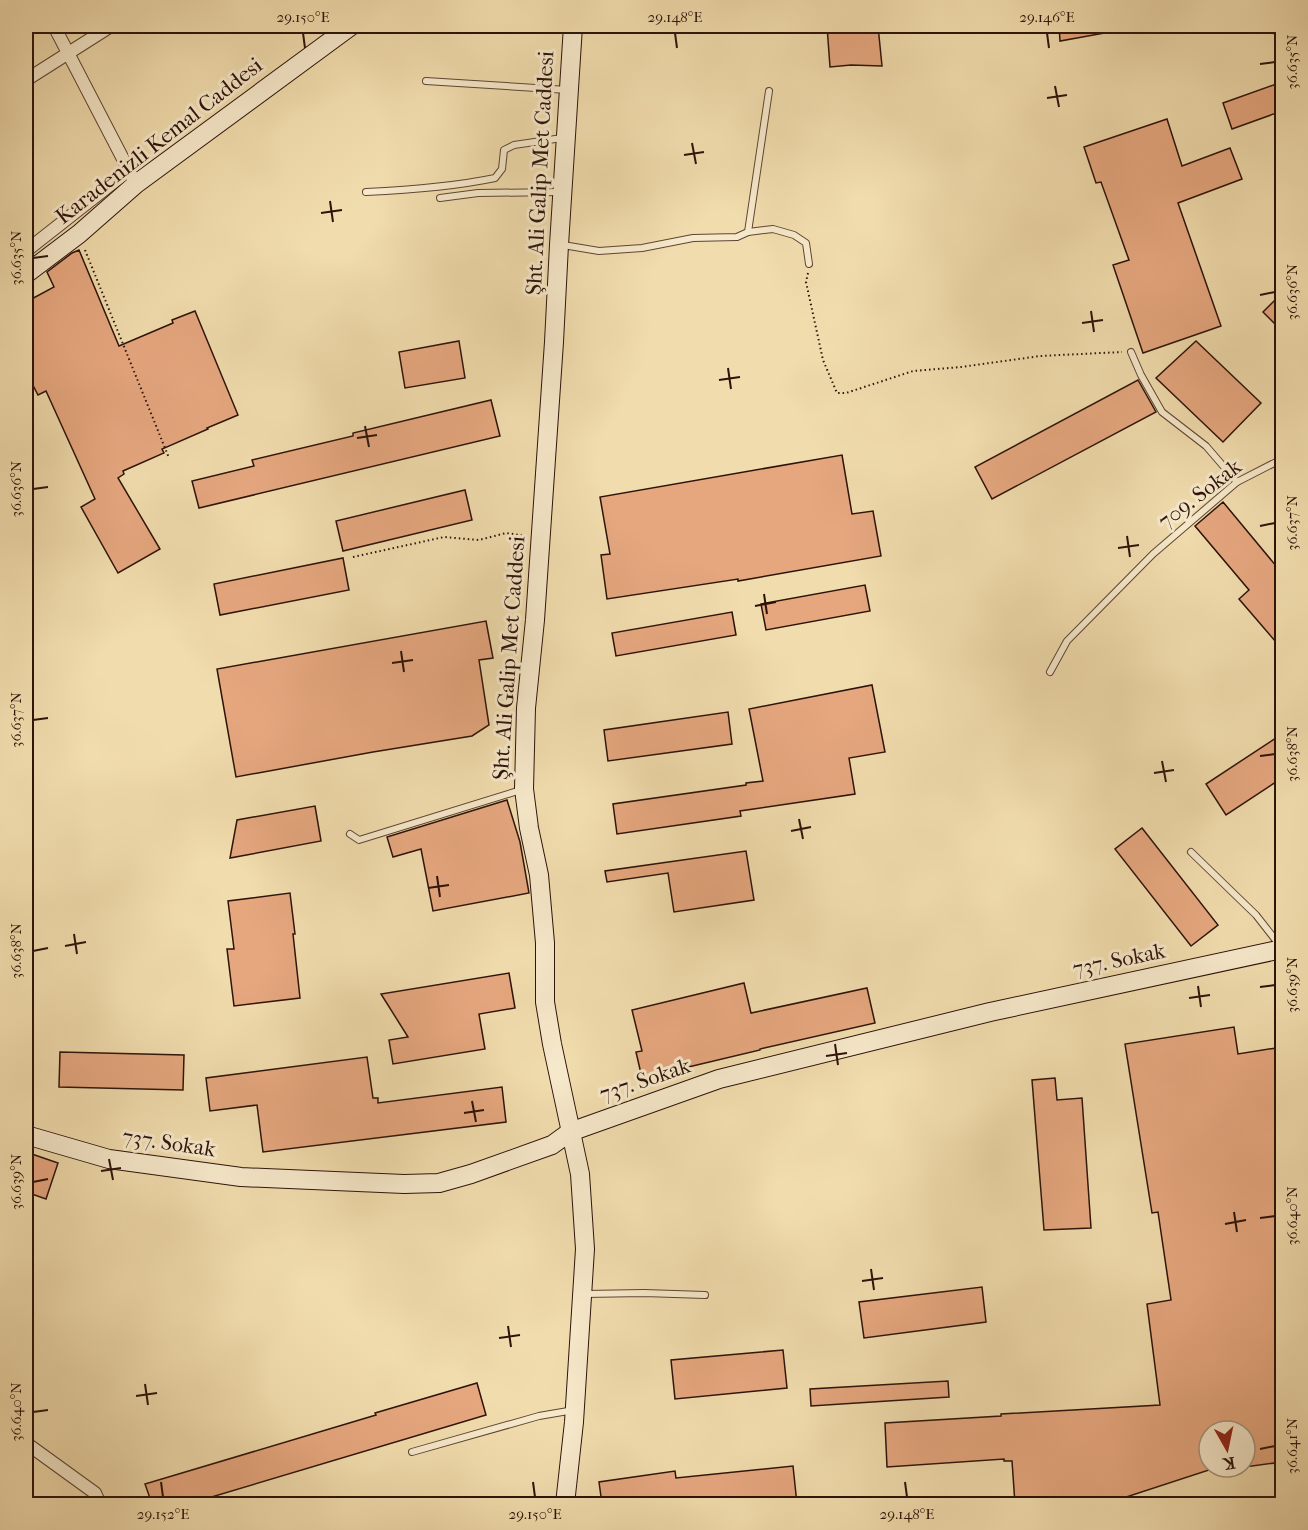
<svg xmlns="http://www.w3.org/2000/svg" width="1308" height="1530" viewBox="0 0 1308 1530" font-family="'IM FELL French Canon',serif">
	<rect width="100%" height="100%" fill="#f1dcad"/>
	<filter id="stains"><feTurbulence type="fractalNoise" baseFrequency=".00333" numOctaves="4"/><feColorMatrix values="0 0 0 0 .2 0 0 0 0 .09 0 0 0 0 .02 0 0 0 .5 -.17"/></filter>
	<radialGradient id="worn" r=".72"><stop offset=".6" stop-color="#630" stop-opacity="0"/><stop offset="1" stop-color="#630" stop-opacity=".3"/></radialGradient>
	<g fill="#e6a77f" stroke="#2c130a" stroke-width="1.5">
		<path d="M827 26H878L882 66 851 65 830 67Z"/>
		<path d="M1059 26H1115L1116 31 1060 41Z"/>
		<path d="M1282 82V111L1232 129 1223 103Z"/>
		<path d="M1167 119 1182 166 1230 148 1242 179 1178 203 1221 326 1143 353 1113 265 1129 260 1101 182 1096 183 1084 147Z"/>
		<path d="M79 250 119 346 173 323 172 320 195 311 238 415 207 428 208 429 162 449 164 453 123 471 124 474 118 478 160 549 118 573 81 507 95 499 46 391 38 395 26 372V302L54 287 47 272 72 253Z"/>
		<path d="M1282 293V331L1263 312Z"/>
		<path d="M459 341 465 378 405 388 399 352Z"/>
		<path d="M1196 341 1261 403 1223 442 1156 378Z"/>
		<path d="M1138 380 1156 412 992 499 975 467Z"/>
		<path d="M491 400 500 436 199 508 192 481 254 466 252 460 353 436V433Z"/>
		<path d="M842 455 852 514 873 511 881 556 738 581V579L607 599 601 555 610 554 600 497Z"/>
		<path d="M465 490 472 520 343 551 336 521Z"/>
		<path d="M1223 502 1277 567 1282 562V649L1239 599 1249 590 1195 526Z"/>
		<path d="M343 558 349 590 220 615 214 584Z"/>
		<path d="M865 585 870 611 766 630 761 604Z"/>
		<path d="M732 612 736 635 616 656 612 633Z"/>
		<path d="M486 621 493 658 479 660 489 725 472 736 373 752 236 777 217 669Z"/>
		<path d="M872 685 885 752 849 758 855 794 740 811 741 816 617 834 613 804 746 785V783L763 781 749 709Z"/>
		<path d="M728 712 732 744 608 761 604 730Z"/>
		<path d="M1282 734V778L1226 815 1206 784Z"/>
		<path d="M507 800 520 842 529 893 433 911 421 849 393 857 387 837Z"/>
		<path d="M315 806 321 841 230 858 237 820Z"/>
		<path d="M1142 828 1218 925 1191 946 1115 849Z"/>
		<path d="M746 851 754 900 674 912 668 873 607 882 605 871Z"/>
		<path d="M290 893 295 934H293L300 998 234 1006 227 949H234L228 901Z"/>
		<path d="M509 973 515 1008 479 1014 485 1049 393 1064 389 1040 408 1037 381 994Z"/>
		<path d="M744 983 751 1013 867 988 875 1023 760 1049V1050L642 1078 636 1052 642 1051 632 1010Z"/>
		<path d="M1234 1027 1238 1054 1282 1047V1462L1245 1467V1431H1209V1470L1108 1503V1499L1015 1504 1012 1461H1004V1459L887 1467 885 1423 1001 1416V1414L1160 1405 1147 1304 1171 1300 1158 1212 1152 1213 1125 1044Z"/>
		<path d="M60 1052 184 1055 183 1090 59 1087Z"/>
		<path d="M367 1057 373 1098H378V1103L502 1087 506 1122 263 1152 257 1105 210 1111 206 1078Z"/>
		<path d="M1055 1078 1057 1100 1082 1098 1091 1228 1044 1230 1032 1080Z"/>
		<path d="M26 1152 58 1163 46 1199 26 1192Z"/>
		<path d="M982 1287 986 1322 864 1338 859 1302Z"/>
		<path d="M783 1350 787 1388 675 1399 671 1360Z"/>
		<path d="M948 1381 949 1397 811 1406 810 1389Z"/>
		<path d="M477 1383 486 1415 188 1504H152L145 1484 376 1415 375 1413Z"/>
		<path d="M793 1466 797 1504H602L599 1482 675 1471 676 1478Z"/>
	</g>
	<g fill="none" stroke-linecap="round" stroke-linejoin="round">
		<defs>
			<g id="lane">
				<path d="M1265 26 1282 34"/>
				<path d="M426 81 568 90"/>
				<path d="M366 192C409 190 452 187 495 178L502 169 504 150 514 145 562 138"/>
				<path d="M440 198 478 193 562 192"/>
				<path d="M748 232 773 229 794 235 806 243 809 264"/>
				<path d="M563 245 599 251 642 248 693 238 737 237 748 232 769 91"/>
				<path d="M1131 352 1141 375 1162 412 1206 446 1237 482"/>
				<path d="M1050 672 1067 641 1153 554 1237 482 1282 459"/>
				<path d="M350 834 359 840 521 790"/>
				<path d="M1191 852 1256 915 1281 947"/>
				<path d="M585 1294 644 1293 705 1295"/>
				<path d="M412 1452 539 1416 574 1410"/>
			</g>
			<g id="street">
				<path d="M54 26 136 184"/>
				<path d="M26 80 111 26"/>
				<path d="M26 251 129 170"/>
				<path d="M26 1443 95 1493 100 1504"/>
			</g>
			<g id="secondary">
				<path d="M26 274 79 234 136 184 351 26"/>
				<path d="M26 1135 109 1159 241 1177 404 1184 439 1183 471 1174 552 1145 570 1132 719 1079 990 1012 1282 949"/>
				<path d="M565 1504 574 1422 585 1249 580 1174 552 1044 545 1002V943L539 875 529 828 524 789 526 708 535 620 554 342 559 245 573 26"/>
			</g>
		</defs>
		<use href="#lane" stroke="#5d4533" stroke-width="8"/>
		<use href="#street" stroke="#5d4533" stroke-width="14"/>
		<use href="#secondary" stroke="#2c130a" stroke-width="20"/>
		<g stroke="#2c130a" stroke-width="2" stroke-dasharray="1.5 3" stroke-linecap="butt">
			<path d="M85 250 169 458"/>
			<path d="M808 273 806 282 823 360 837 393H846L913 371 961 367 1040 356 1122 352"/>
			<path d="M353 557 444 537 479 540 506 533 526 536"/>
		</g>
		<use href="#lane" stroke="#f6e8ca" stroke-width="6"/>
		<use href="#street" stroke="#f6e8ca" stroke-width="12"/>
		<use href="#secondary" stroke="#f6e8ca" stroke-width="18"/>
	</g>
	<path fill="none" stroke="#2c130a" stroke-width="2" d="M303 33 305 48M675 33 677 48M1047 33 1049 48M1260 64 1275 62M1055 86 1059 107M1047 98 1067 95M692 143 696 164M684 155 704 152M330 201 333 222M321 213 342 210M33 258 48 256M1260 295 1275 292M1091 311 1094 332M1082 323 1103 320M728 368 731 389M719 380 740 377M365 426 369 447M357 438 377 435M33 489 48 487M1260 526 1275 523M1127 536 1130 557M1118 548 1139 545M764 594 767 614M755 606 776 602M401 651 404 672M392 663 413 660M33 720 48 718M1260 756 1275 754M1162 761 1166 782M1154 773 1174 770M799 819 803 839M791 831 811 827M437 876 440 897M428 888 449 885M74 934 77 954M65 946 86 942M33 951 48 948M1198 986 1201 1007M1260 987 1275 985M1189 998 1210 995M835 1044 838 1065M826 1056 847 1053M472 1101 476 1122M464 1113 484 1110M109 1159 113 1180M101 1171 121 1168M33 1182 48 1179M1234 1212 1237 1232M1260 1218 1275 1216M1225 1224 1246 1220M871 1269 874 1290M862 1281 883 1278M508 1326 511 1347M499 1338 520 1335M145 1384 148 1405M136 1396 157 1393M33 1412 48 1410M1260 1449 1275 1446M161 1482 163 1497M533 1482 535 1497M905 1482 907 1497"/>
	<g text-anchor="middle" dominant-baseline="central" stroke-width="6" stroke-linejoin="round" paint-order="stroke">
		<g font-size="22" fill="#2c130a" stroke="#f6e8ca">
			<text transform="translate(159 141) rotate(-38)">Karadenizli Kemal Caddesi</text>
			<text transform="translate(540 173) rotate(-87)">Şht. Ali Galip Met Caddesi</text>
			<text transform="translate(1200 494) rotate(-38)">709. Sokak</text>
			<text transform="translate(509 658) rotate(-86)">Şht. Ali Galip Met Caddesi</text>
			<text transform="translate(1119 960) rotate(-12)">737. Sokak</text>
			<text transform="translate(645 1080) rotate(-19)">737. Sokak</text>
			<text transform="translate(169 1143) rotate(8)">737. Sokak</text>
		</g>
	</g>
	<rect width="1308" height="1530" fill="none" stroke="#f1dcad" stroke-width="66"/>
	<g transform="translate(1227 1449) rotate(171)"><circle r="28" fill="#f6e8ca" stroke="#a5937d" stroke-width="1.5"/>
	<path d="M0-4.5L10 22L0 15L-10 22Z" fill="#8f2418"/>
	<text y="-9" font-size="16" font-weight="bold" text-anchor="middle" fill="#2c130a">K</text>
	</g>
	<rect x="33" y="33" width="1242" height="1464" fill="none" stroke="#2c130a" stroke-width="2"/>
	<g font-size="15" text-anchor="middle" fill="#2c130a">
		<text x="303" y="22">29.150°E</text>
		<text x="675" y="22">29.148°E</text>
		<text x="1047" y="22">29.146°E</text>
		<text transform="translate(1292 62) rotate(-90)" y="5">36.635°N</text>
		<text transform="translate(16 258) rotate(-90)" y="5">36.635°N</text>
		<text transform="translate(1292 292) rotate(-90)" y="5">36.636°N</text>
		<text transform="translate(16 489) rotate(-90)" y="5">36.636°N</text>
		<text transform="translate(1292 523) rotate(-90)" y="5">36.637°N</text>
		<text transform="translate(16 720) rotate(-90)" y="5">36.637°N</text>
		<text transform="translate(1292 754) rotate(-90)" y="5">36.638°N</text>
		<text transform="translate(16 951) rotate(-90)" y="5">36.638°N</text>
		<text transform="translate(1292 985) rotate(-90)" y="5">36.639°N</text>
		<text transform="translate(16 1182) rotate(-90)" y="5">36.639°N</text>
		<text transform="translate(1292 1216) rotate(-90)" y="5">36.640°N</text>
		<text transform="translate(16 1412) rotate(-90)" y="5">36.640°N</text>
		<text transform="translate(1292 1446) rotate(-90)" y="5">36.641°N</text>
		<text x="163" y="1519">29.152°E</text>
		<text x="535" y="1519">29.150°E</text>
		<text x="907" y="1519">29.148°E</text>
	</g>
	<rect width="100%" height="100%" filter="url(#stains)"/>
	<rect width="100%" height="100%" fill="url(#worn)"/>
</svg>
